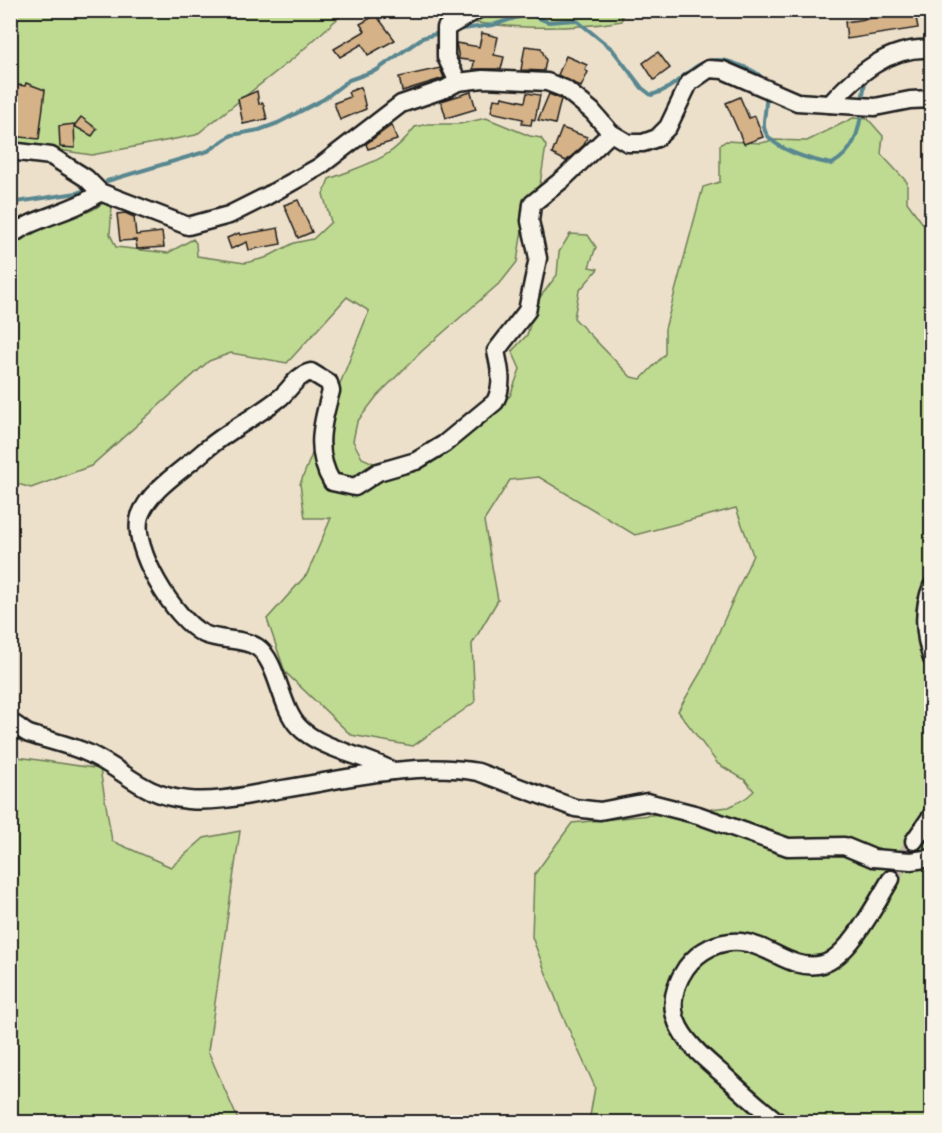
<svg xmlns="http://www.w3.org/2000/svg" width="942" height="1133" viewBox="0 0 942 1133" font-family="Kalam,sans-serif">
	<rect width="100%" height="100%" fill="#ede0cb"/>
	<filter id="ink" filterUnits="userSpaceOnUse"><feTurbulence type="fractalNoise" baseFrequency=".0167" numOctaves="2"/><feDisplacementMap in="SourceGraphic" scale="12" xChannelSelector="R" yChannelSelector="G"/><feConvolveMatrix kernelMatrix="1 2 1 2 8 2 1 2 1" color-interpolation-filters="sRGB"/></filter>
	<g filter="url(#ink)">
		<g fill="#bfdb92" stroke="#6e7c57" stroke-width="1.5">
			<path d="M10 11H346L295 57 196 135 92 155 11 143Z"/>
			<path d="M410 11H622V21C553 33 477 27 410 11Z"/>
			<path d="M486 118 530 136 541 138 546 146 540 184 526 204 517 262 502 281 422 351 377 396 357 422 353 441 362 458 398 474 414 472 439 455 510 396 520 369 512 351 527 335 537 301 557 275 559 252 570 234 588 235 596 247 589 267 598 269 579 291 574 318 631 377 641 379 665 354V329L703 187 720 182V145L726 141 761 143 774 140 807 141 853 118 868 119 883 136 881 154 907 182V202L926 228H931V1122H589L595 1087 561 1012 532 937 534 875 572 823 729 807 746 798 754 791 745 780 718 764 678 711 702 670 753 555 736 508 635 535 539 477 510 480 484 521 498 600 472 644 475 702 413 746 351 735 285 672 267 619 307 574 331 518H305L300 484 369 311 347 297 287 363 231 353 209 361 91 466 31 488 11 482 10 245C22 233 39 224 55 220 72 215 89 215 103 203L112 206 110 234 116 247 168 253 193 239 196 243 197 256 245 263 265 258 294 243 313 239 331 222 323 194 329 179C366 164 390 161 415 127L428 124H460Z"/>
			<path d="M11 756 100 769 112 841 171 867 204 838 240 831 208 1051 239 1122H11Z"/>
		</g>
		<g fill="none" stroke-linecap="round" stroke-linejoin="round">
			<g stroke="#588790" stroke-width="4">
				<path d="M455 30 493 25 528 14 548 22 576 20 612 49 642 88 651 95C688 86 693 46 739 65 746 68 754 70 760 76"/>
				<path d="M766 95C767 108 763 119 764 127 767 149 815 161 832 164 854 151 858 135 862 110"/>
				<path d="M863 95 865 82 870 77"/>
				<path d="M107 181 208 151 232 135 259 130 278 123 324 99 349 80 377 70 422 38 442 32"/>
				<path d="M10 203 77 193 88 189"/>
			</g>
		</g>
		<g fill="#d5b287" stroke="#1c1c1c" stroke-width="1.5">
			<path d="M915 12 918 28 847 39 845 22Z"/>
			<path d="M376 15 395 40 368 55 362 44 340 57 334 49 365 31 360 24Z"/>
			<path d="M482 33 498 37 494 55 504 57 501 69H473L474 61 459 59 456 43 479 47Z"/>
			<path d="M525 46 541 48 546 60 544 71 521 70Z"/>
			<path d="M658 52 670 68 654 80 643 63Z"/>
			<path d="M566 56 587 65 585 70 588 72 581 87 558 75Z"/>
			<path d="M440 68 444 78 402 91 399 77Z"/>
			<path d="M26 83 45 90 39 139 11 136 14 112 11 111 18 85 25 86Z"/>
			<path d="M361 87 366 109 340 120 334 103 350 97 348 92Z"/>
			<path d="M257 91 259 104 263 103 267 119 243 124 238 99Z"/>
			<path d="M471 92 476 109 446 118 441 101Z"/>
			<path d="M527 93 540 95 535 120 532 119 531 125 522 124 523 119 491 112 494 99 501 100 502 97 525 102Z"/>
			<path d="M549 94 561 99 555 124 538 120Z"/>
			<path d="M740 97 749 118 755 116 763 137 744 144 726 103Z"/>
			<path d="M81 117 97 129 92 136 74 126Z"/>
			<path d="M74 124 75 148 60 147 59 126Z"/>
			<path d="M392 125 397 140 368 149 366 144Z"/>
			<path d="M562 128 587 137 584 145 566 161 552 154Z"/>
			<path d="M298 200 312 232 298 238 284 205Z"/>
			<path d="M125 213 134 217 136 235 162 232 164 247 137 249 136 240 120 241 117 214Z"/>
			<path d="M278 228 281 244 249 250 247 242 231 249 227 238 239 233 240 235Z"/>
		</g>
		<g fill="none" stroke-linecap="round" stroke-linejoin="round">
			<path stroke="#c3b9a8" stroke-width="16" stroke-dasharray="16 8" stroke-linecap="butt" d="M891 879 914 841"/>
			<defs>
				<g id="minor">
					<path d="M458 82 446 57V28L477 10"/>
					<path d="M830 104C857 74 889 46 932 49"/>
					<path d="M10 151 51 156 86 178 100 192 188 226 229 215 265 197 319 167 401 104 445 89 458 82 483 79 547 82 565 89 592 111 611 133 628 143H643L657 138 668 127 689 83 709 69 723 70 797 102 875 107 910 100 932 99"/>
					<path d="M10 236C38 215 73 213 100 192"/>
					<path d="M932 586C922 610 924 635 932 659"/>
					<path d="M10 722C18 725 22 731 29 734 50 741 71 745 90 754 128 772 141 795 188 800 220 803 251 794 283 789 346 779 414 761 478 772L575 808 600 811 647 802 698 815 788 847 844 846 873 858 911 861 932 858"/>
					<path d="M393 771C366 756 320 749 299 727 280 708 278 661 257 647 243 638 220 641 204 634 175 621 130 547 140 516 149 490 183 470 203 452 227 431 256 417 281 397 292 387 296 376 311 372L329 383 331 391C322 423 314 452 332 482L355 487 378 472 416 461 444 444 495 402C504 384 500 370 496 351L527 311 538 258 530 221 532 204 563 179 611 133"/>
					<path d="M914 841 932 815"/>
					<path d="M778 1122C760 1108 743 1093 726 1077 691 1047 653 1017 686 968 699 950 719 940 741 942 771 945 791 972 823 964 850 956 877 901 891 879"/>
				</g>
			</defs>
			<use href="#minor" stroke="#1c1c1c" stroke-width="21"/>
			<use href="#minor" stroke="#f7f3e8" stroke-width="16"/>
		</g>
	</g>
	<rect width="942" height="1133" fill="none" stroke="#f7f3e8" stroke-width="36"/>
	<rect x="18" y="18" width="906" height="1097" fill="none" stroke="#1c1c1c" stroke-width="2" filter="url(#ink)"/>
</svg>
